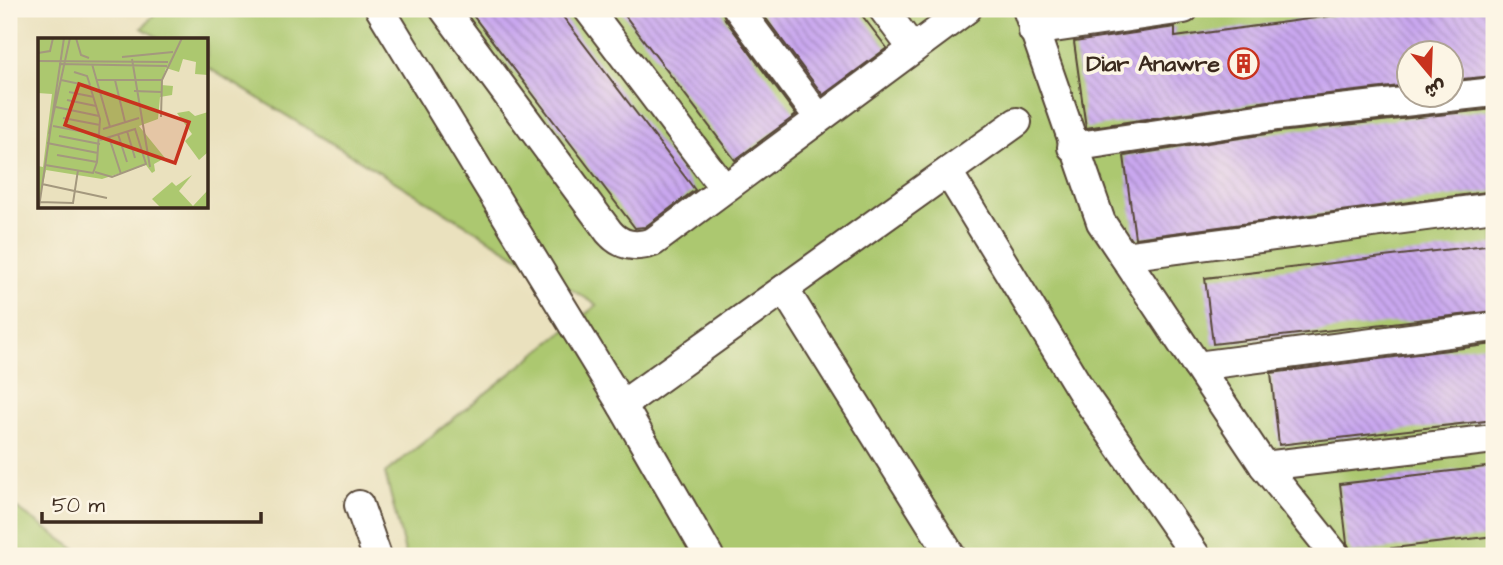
<svg xmlns="http://www.w3.org/2000/svg" width="1503" height="565" viewBox="0 0 1503 565" font-family="'Architects Daughter','Playpen Sans Arabic',sans-serif">
	<defs>
		<pattern id="building-back-hatch" width="6" height="6" patternUnits="userSpaceOnUse" patternTransform="scale(1.75)"><rect width="6" height="6" fill="#c9a7ef"/><path d="M-1 5l2 2M0 0l6 6M5-1l2 2" fill="none" stroke="#a488c1"/></pattern>
	</defs>
	<rect width="100%" height="100%" fill="#fcf5e5"/>
	<filter id="ink" filterUnits="userSpaceOnUse"><feTurbulence type="fractalNoise" baseFrequency=".0143" numOctaves="2"/><feDisplacementMap in="SourceGraphic" scale="14" xChannelSelector="R" yChannelSelector="G"/><feConvolveMatrix kernelMatrix="1 2 1 2 8 2 1 2 1" color-interpolation-filters="sRGB"/></filter>
	<filter id="wash" filterUnits="userSpaceOnUse"><feTurbulence type="fractalNoise" baseFrequency=".00686" numOctaves="4" result="noise"/><feDisplacementMap in="SourceGraphic" scale="28" xChannelSelector="R" yChannelSelector="G"/><feGaussianBlur stdDeviation="1.57" result="paint"/><feColorMatrix in="noise" values="0 0 0 0 0 0 0 0 0 0 0 0 0 0 0 0 0 1.4 0 .05"/><feComposite in="paint" operator="in"/></filter>
	<g filter="url(#wash)">
		<rect width="100%" height="100%" fill="#eae1be"/>
		<g fill="#acc86f" stroke="#747946" stroke-width="2" fill-rule="evenodd">
			<path d="M159 9H1494V556H406L385 473 597 305 207 67 206 40H162L142 28ZM1408 52H1450V94H1408Z"/>
			<path d="M9 503 85 556H9Z"/>
		</g>
		<g id="blocks">
			<g fill="url(#building-back-hatch)">
				<path d="M468 9H557L695 190 645 227 635 228Z"/>
				<path d="M620 9H722L725 19 796 115 735 160Z"/>
				<path d="M759 9H857L887 48 823 95Z"/>
				<path d="M1382 9H1494V76L1451 80V52H1409V85L1275 100 1086 128 1074 42 1175 27V37Z"/>
				<path d="M1494 109V191L1135 238 1124 156 1279 132Z"/>
				<path d="M1494 244V311L1213 344 1205 278Z"/>
				<path d="M1494 344V420L1279 445 1271 373Z"/>
				<path d="M1494 466V536L1352 553 1347 543 1340 484Z"/>
			</g>
		</g>
	</g>
	<g filter="url(#ink)">
		<use href="#blocks" fill-opacity="0" stroke="#554536" stroke-width="2"/>
		<g fill="none" stroke-linecap="round" stroke-linejoin="round">
			<defs>
				<g id="street">
					<path d="M380 9 622 405 709 556"/>
					<path d="M444 9 609 232C621 246 636 248 653 242L967 9"/>
					<path d="M588 9 724 188"/>
					<path d="M738 9 819 118"/>
					<path d="M883 9 913 49"/>
					<path d="M1027 9 1101 222 1264 466 1336 556"/>
					<path d="M1033 31 1184 9"/>
					<path d="M1072 147 1277 116 1494 92"/>
					<path d="M948 172 1084 395 1196 556"/>
					<path d="M1124 256 1494 207"/>
					<path d="M784 289 951 556"/>
					<path d="M1197 366 1494 327"/>
					<path d="M622 405 1017 122"/>
					<path d="M1264 466 1494 439"/>
					<path d="M359 505 377 556"/>
				</g>
			</defs>
			<use href="#street" stroke="#554536" stroke-width="32"/>
			<use href="#street" stroke="#fff" stroke-width="28"/>
		</g>
	</g>
	<defs>
		<symbol id="building-ring" viewBox="-11 -11 22 22"><circle r="9.5" fill="#fcf5e5" stroke="#c8321e" stroke-width="1.5"/><path d="M-4-6H4V6H1V3H-1V6H-4ZM-2.5-4.3h1.7v1.8h-1.7ZM.8-4.3h1.7v1.8H.8ZM-2.5-1h1.7V.8h-1.7ZM.8-1h1.7V.8H.8Z" fill="#c8321e"/></symbol>
	</defs>
	<g fill-rule="evenodd">
		<use href="#building-ring" x="1226" y="46" width="35" height="35"/>
	</g>
	<g text-anchor="middle" dominant-baseline="central" stroke-width="7" stroke-linejoin="round" paint-order="stroke">
		<g font-size="23" font-weight="bold" fill="#3b2a1e" stroke="#fcf5e5" text-anchor="end">
			<text x="1220" y="64">Diar Anawre</text>
		</g>
	</g>
	<g transform="translate(38 38)">
		<rect width="170" height="170" fill="#eae1be"/>
		<path d="M0 0H170V37L157 36 158 24 145 21 141 34 128 30 123 47 135 48 134 57 122 59 120 81 101 88 127 120 116 126 117 133 114 135 108 127 64 141 8 132 0 169V128L5 129 14 56 0 55ZM151 73 157 78 170 74V114L161 122 147 103 154 96 139 75ZM154 137 141 153 155 168 170 152V169H122L114 161 134 144 138 148Z" fill="#acc86f"/>
		<path fill="none" stroke="#a4987e" stroke-width="2" d="M38 0 43 17 51 20M0 15 12 13 15 0M84 19 135 14M94 21 112 129M0 23 130 24M21 26 129 28M54 26 72 89M36 34 49 38 52 47M59 42H124M77 42 87 84M96 53 123 54M31 54 56 59M29 62 58 68M18 69 61 78M123 79 124 42 144 0M25 80 62 87M15 88 62 97M65 91 101 80M89 93 97 120M11 96 32 0M80 96 89 124M21 98 62 106M71 99 83 136M9 105 60 115M19 117 59 124M7 127 55 135 59 124 62 81 52 48 23 42M57 134 74 139 108 126 97 91 62 102M4 146 69 160M1 164 35 165 40 132M1 169 26 0"/>
		<path fill="#c8321e" fill-opacity="0.15" stroke="#c8321e" stroke-width="3.5" d="M41 46 151 84 137 125 27 87Z"/>
		<rect width="170" height="170" fill="none" stroke="#3b2a1e" stroke-width="3.5"/>
	</g>
	<rect width="1503" height="565" fill="none" stroke="#fcf5e5" stroke-width="35"/>
	<g transform="translate(1430 74) rotate(161)"><circle r="33" fill="#fcf5e5" stroke="#afa495" stroke-width="2"/>
	<path d="M0-5L12 26L0 18L-12 26Z" fill="#c8321e"/>
	<text y="-10" font-size="19" font-weight="bold" text-anchor="middle" fill="#3b2a1e">ش</text>
	</g>
	<path d="M42 512v10h219v-10" fill="none" stroke="#3b2a1e" stroke-width="3.5"/>
	<text x="52" y="512" font-size="21" fill="#3b2a1e" stroke="#fcf5e5" stroke-width="5" paint-order="stroke">50 m</text>
</svg>
